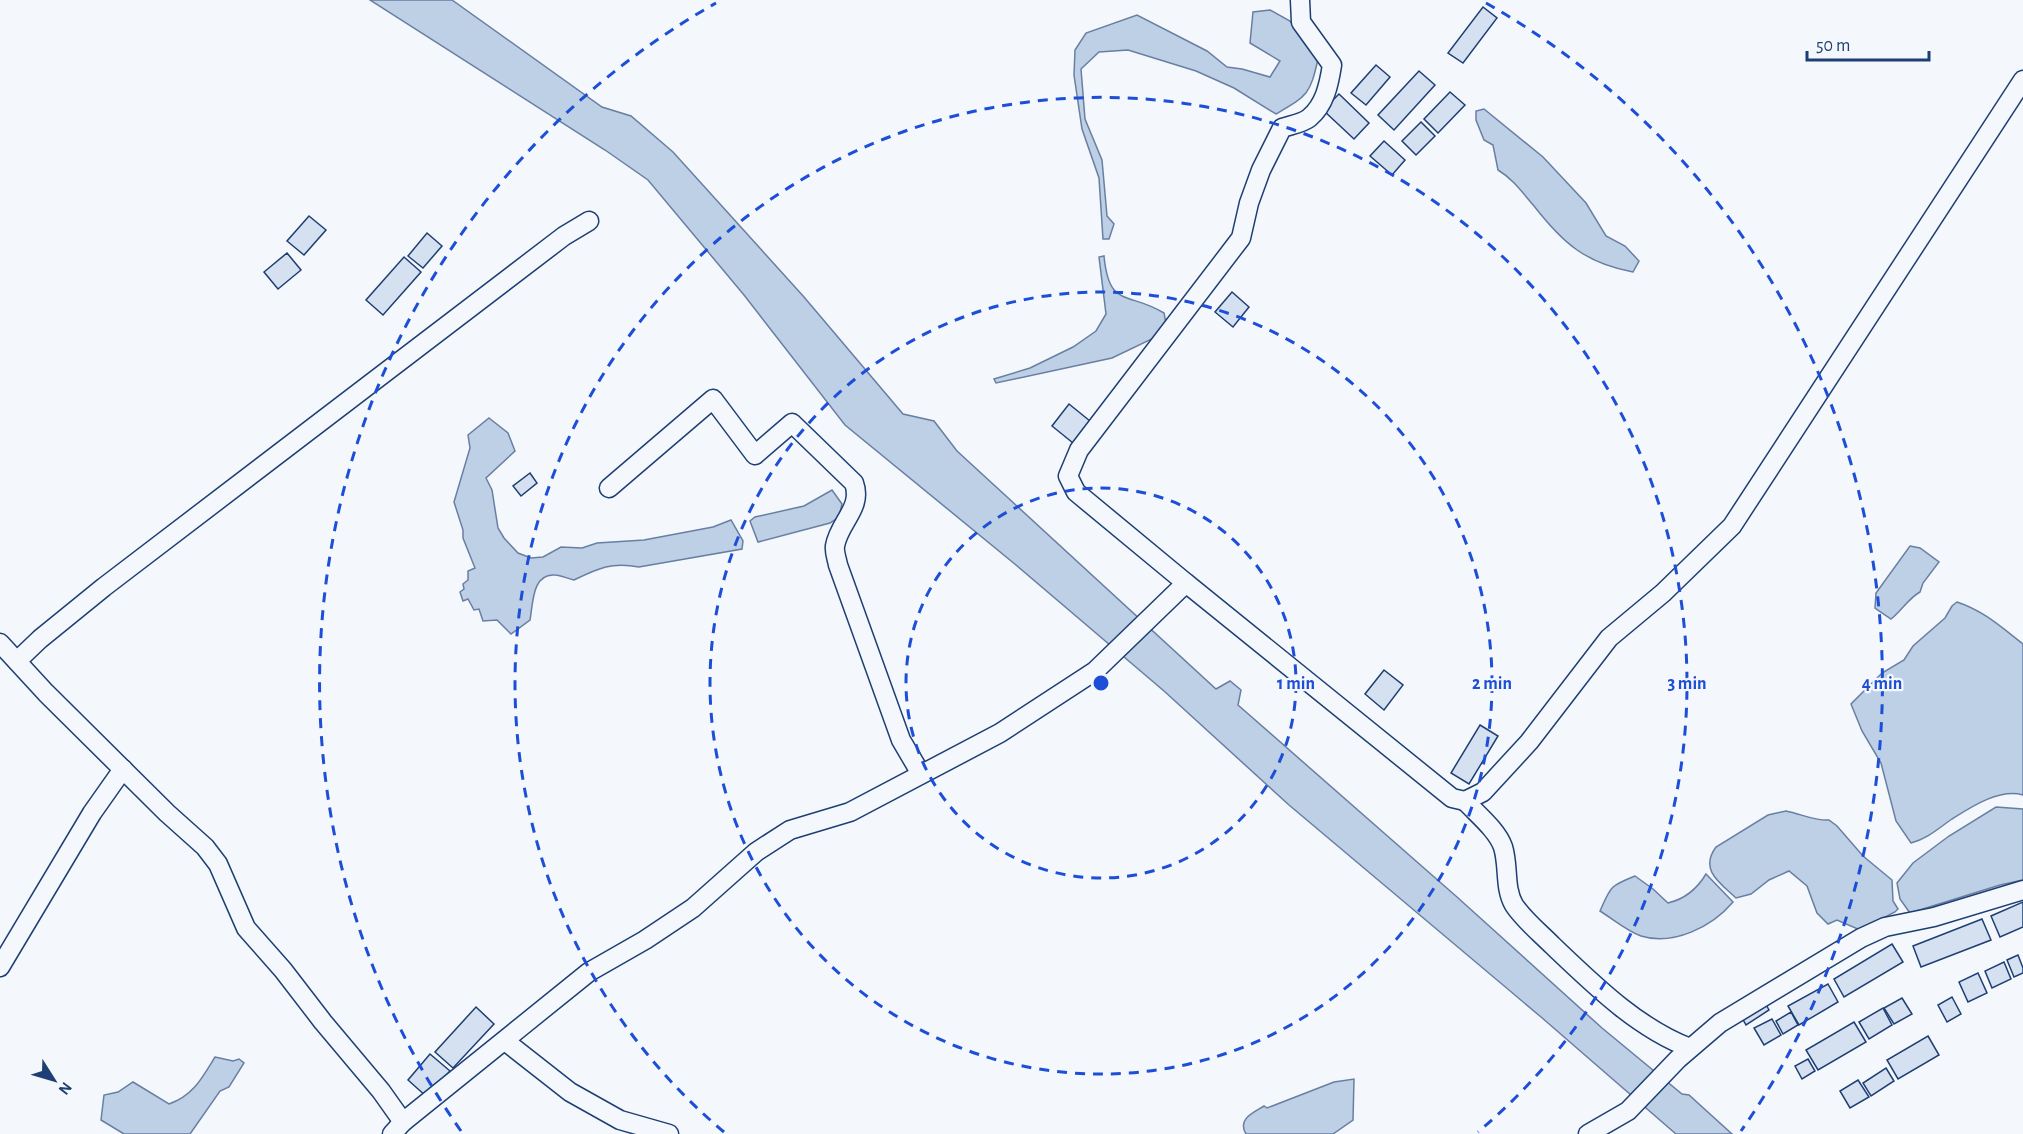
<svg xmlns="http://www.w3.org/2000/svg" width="2023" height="1134" viewBox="0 0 2023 1134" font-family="'Alegreya Sans',sans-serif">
	<rect width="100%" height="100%" fill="#f4f7fb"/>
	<g fill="#bed0e5" stroke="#687fa3" stroke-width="1.5">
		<path d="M370 0H452L602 107 631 116 673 152 804 297 903 414 934 421 957 451 1216 689 1230 681 1241 690 1238 705 1457 897 1602 1028 1682 1094 1689 1095 1732 1134H1676L1541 1017 1289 805 1164 691 1016 565 845 425 744 295 648 180 605 150Z"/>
		<path d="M1270 10 1290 21 1318 59C1310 95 1307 96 1276 114L1234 88 1196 71 1128 50 1099 52 1081 69 1085 119 1102 160 1107 216 1114 224 1109 239H1103L1099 178 1082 129 1074 75 1075 50 1086 33 1137 15 1207 51 1227 67 1242 69 1270 77 1280 61 1250 43 1253 12Z"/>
		<path d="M1484 109 1543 157 1586 203 1606 236 1625 246 1639 261 1633 272C1585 263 1563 243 1534 206 1522 192 1513 179 1498 170L1493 145 1484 140 1476 120V111Z"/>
		<path d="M1104 256C1109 309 1128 291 1164 313L1166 323 1156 337 1112 358 996 383 994 379 1030 368 1073 347 1096 331 1106 314 1099 257Z"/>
		<path d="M489 418 508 433 515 451 486 478 492 490 498 528 504 538 518 553 531 558 543 557 561 547 582 548 597 543 644 540 713 527 731 520 743 541 742 549 639 567C611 562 599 568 574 580 568 579 561 575 555 575 532 573 533 604 530 620L511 634 497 620 483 621 479 609 474 610 468 599 463 601 460 592 464 589 463 584 468 580V571L475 568 463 538V530L454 502 470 448 468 435Z"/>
		<path d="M832 490 842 504 839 517 830 523 758 542 750 521 755 517 804 506Z"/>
		<path d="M1910 546 1920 548 1939 562 1923 583 1920 592C1909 598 1901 611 1891 619L1875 608 1876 593Z"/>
		<path d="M1957 602C1984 611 2001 627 2023 644V795C2000 788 1971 807 1952 819 1939 828 1927 839 1911 843L1896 821 1881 763 1862 731 1851 704 1882 673 1904 660 1913 646 1945 618 1952 606Z"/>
		<path d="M1996 807 2023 809V880L2000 885 1910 913 1900 899 1897 883 1913 863 1949 836Z"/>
		<path d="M1786 811C1801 814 1815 821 1829 820L1837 826 1863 856 1892 880 1893 901 1898 909 1895 912 1860 930 1837 920 1828 924 1817 913 1807 886 1789 871 1769 880 1751 894 1736 898C1720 883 1699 870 1716 847L1768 815Z"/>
		<path d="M1706 874 1733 902C1712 927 1673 946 1641 936 1627 931 1613 919 1600 911 1611 886 1610 886 1635 876L1653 889 1668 903C1685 899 1697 889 1706 874Z"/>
		<path d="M215 1057 233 1061 239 1059 244 1063 229 1087 220 1091 190 1134H124L101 1120 104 1095 118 1092 133 1082 169 1104C193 1096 202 1078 215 1057Z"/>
		<path d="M1354 1079 1353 1120 1333 1134H1246C1237 1119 1253 1113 1264 1106L1267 1108 1334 1082Z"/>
	</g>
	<g fill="#d5e0f0" stroke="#1d3f73" stroke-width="1.5">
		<path d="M1483 7 1497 18 1463 63 1448 53Z"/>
		<path d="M1376 65 1390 77 1366 105 1351 93Z"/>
		<path d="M1419 71 1435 85 1394 130 1378 115Z"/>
		<path d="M1450 92 1465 105 1438 133 1424 119Z"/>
		<path d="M1339 94 1369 123 1354 139 1323 110Z"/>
		<path d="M1421 122 1435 136 1416 155 1402 141Z"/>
		<path d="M1384 141 1405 160 1392 175 1370 156Z"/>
		<path d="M309 216 326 230 304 255 287 241Z"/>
		<path d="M427 233 442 246 423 268 408 256Z"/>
		<path d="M287 253 301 270 278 289 264 272Z"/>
		<path d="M404 257 421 272 383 315 366 300Z"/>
		<path d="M1232 292 1249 307 1233 327 1215 312Z"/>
		<path d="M1069 404 1090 421 1073 443 1052 426Z"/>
		<path d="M530 473 537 483 521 496 513 486Z"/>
		<path d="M1384 670 1403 685 1384 710 1365 694Z"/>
		<path d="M1480 725 1498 736 1469 784 1451 773Z"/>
		<path d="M2023 902V927L2000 937 1991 916Z"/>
		<path d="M1982 919 1991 940 1921 967 1913 946Z"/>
		<path d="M1892 944 1903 962 1844 997 1834 979Z"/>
		<path d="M2018 955 2023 968V973L2014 977 2007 960Z"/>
		<path d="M2004 962 2011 979 1992 988 1985 971Z"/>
		<path d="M1978 973 1987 993 1968 1002 1959 982Z"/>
		<path d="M1828 984 1838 1002 1799 1025 1788 1006Z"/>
		<path d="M1952 997 1961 1014 1947 1022 1938 1005Z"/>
		<path d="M1902 998 1912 1014 1894 1024 1884 1008Z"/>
		<path d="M1764 1001 1769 1010 1746 1025 1741 1016Z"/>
		<path d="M476 1007 494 1024 453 1068 435 1052Z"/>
		<path d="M1883 1008 1892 1025 1869 1039 1859 1022Z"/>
		<path d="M1791 1012 1798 1025 1783 1034 1776 1021Z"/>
		<path d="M1772 1019 1781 1035 1764 1045 1754 1028Z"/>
		<path d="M1854 1022 1866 1042 1818 1070 1806 1050Z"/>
		<path d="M1928 1036 1939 1055 1898 1079 1887 1060Z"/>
		<path d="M430 1054 450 1071 427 1097 408 1080Z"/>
		<path d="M1808 1059 1815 1071 1802 1079 1795 1066Z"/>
		<path d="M1886 1068 1894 1081 1871 1096 1863 1083Z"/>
		<path d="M1858 1080 1869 1097 1850 1108 1840 1091Z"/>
	</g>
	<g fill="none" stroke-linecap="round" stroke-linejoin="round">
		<defs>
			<g id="minor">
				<path d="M609 488 713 399 755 455 792 423 854 483C863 508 839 522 835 546 834 552 837 559 838 565L901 740 921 774"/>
				<path d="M1186 583 1076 492 1068 476 1079 450 1241 238 1249 203 1261 170 1282 128C1291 125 1303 123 1309 118 1325 105 1329 84 1332 65L1301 22 1300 0"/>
				<path d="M0 643 46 693 167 813 205 847 218 864 246 928 283 970 323 1022 381 1091 403 1122"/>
				<path d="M17 661 40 639 104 587 564 236 589 221"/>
				<path d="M1465 801C1477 814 1497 830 1503 847 1509 866 1504 888 1514 905 1524 920 1539 932 1552 945 1593 984 1637 1028 1690 1048"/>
				<path d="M0 967 92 813 123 769"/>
				<path d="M505 1041 570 1092 620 1120 669 1134"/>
				<path d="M392 1134 403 1122 589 972 645 940 693 908 756 852 790 830 850 812 1000 733 1095 671 1186 583 1452 798 1465 801 1483 792 1529 742 1609 638 1663 593 1732 526 2023 80"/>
				<path d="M1588 1134 1628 1111 1678 1059 1720 1023 1861 938 1885 927 1934 917 2023 890"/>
			</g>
		</defs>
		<use href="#minor" stroke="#1d3f73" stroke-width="21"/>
		<use href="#minor" stroke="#f4f7fb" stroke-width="18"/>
	</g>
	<g fill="none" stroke="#1d4ed8" stroke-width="3" stroke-dasharray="10 8">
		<circle cx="1101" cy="683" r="195"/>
		<circle cx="1101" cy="683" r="391"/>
		<path d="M724 1132A586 586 0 1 1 1478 1132"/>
		<path d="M461 1131A781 781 0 0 1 716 3M1486 3A781 781 0 0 1 1741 1131"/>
	</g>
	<circle cx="1101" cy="683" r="9" fill="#1d4ed8" stroke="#f4f7fb" stroke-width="3"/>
	<g font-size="18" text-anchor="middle" font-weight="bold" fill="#1d4ed8" stroke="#f4f7fb" stroke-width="4.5" stroke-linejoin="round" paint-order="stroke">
		<text x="1296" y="689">1 min</text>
		<text x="1492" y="689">2 min</text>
		<text x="1687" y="689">3 min</text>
		<text x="1882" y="689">4 min</text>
	</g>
	<g transform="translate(54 1080) rotate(127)" stroke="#f4f7fb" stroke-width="4.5" paint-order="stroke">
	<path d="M0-4.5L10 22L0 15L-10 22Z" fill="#1d3f73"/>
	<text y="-9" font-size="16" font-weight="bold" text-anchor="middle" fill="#1d3f73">N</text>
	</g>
	<path d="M1807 51v9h122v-9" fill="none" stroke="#1d3f73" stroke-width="3"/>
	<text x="1816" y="51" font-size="18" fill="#1d3f73" stroke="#f4f7fb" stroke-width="4.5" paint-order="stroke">50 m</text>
</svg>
